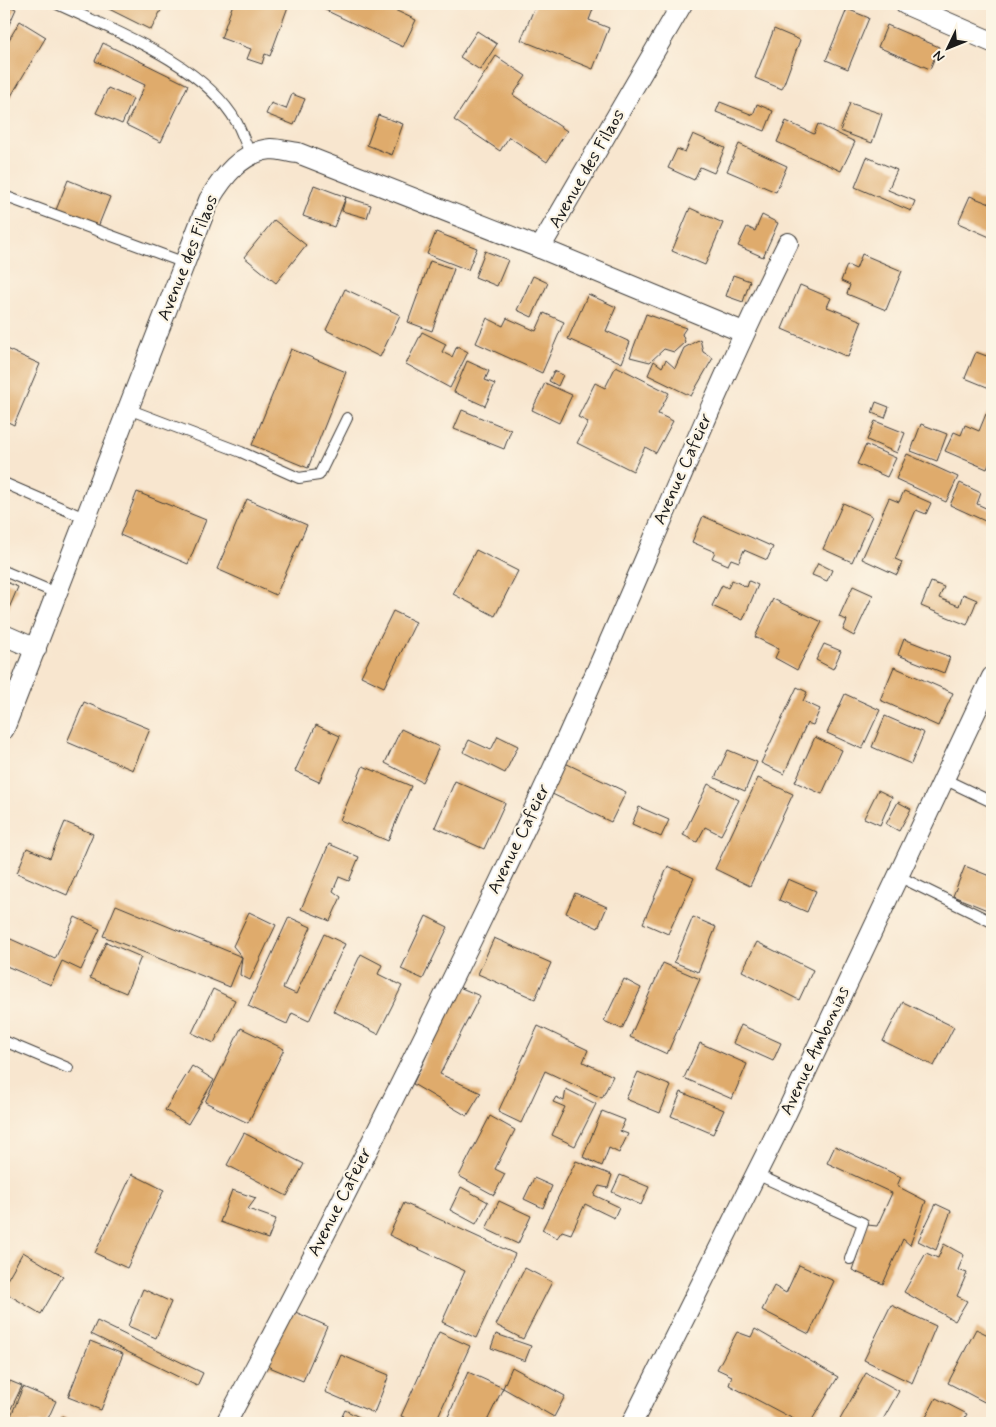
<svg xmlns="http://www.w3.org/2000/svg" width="996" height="1427" viewBox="0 0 996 1427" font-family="Mynerve,sans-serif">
	<rect width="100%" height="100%" fill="#fcf5e5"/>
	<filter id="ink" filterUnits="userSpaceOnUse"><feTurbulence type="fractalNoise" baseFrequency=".02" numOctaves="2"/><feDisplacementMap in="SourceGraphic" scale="10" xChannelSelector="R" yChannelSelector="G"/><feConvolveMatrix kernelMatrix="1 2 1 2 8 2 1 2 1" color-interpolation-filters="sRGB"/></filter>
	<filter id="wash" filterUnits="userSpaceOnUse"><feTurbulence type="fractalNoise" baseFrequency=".0096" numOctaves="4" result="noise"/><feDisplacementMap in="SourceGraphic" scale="20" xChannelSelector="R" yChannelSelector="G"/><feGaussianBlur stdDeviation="1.12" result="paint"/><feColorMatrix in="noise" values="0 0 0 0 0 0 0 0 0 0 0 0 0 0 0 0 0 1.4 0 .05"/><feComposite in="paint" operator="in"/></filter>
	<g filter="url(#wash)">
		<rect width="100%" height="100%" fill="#f8e6cf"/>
		<g id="blocks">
			<g fill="#dfab6c">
				<path d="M4 4 16 9 4 36Z"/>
				<path d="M107 4H164L151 30 105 7Z"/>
				<path d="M233 4H289L270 56 265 54 262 64 247 59 251 49 221 38Z"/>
				<path d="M323 4H382L416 20 403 47 321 8Z"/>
				<path d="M536 4H595L589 20 609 28 593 69 521 40Z"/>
				<path d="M847 9 869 18 848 69 826 60Z"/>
				<path d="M20 21 46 37 4 108V48Z"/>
				<path d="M887 25 939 47 930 69 878 47Z"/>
				<path d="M774 29 800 40 782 89 755 78Z"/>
				<path d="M477 31 497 44 480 70 460 57Z"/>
				<path d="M103 43 188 85 161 142 126 125 145 85 95 61Z"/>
				<path d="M496 56 526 76 513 95 567 131 547 162 509 137 500 151 454 120Z"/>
				<path d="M108 88 133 99 122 124 96 113Z"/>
				<path d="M292 94 305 99 294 125 266 114 271 103 286 109Z"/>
				<path d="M720 102 753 115 757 104 773 111 765 131 716 112Z"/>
				<path d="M850 103 882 114 872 143 840 131Z"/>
				<path d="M378 115 403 124 392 155 367 145Z"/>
				<path d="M786 121 814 134 818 124 855 142 841 171 777 142Z"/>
				<path d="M693 134 725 148 714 173 700 167 694 180 668 168 677 149 685 152Z"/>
				<path d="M739 144 787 166 776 192 727 171Z"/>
				<path d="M867 157 897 170 888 190 915 201 911 211 855 187Z"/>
				<path d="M68 180 110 197 98 227 56 210Z"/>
				<path d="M314 185 346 197 334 227 303 216Z"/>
				<path d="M970 196 990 204 992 200V238L958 223Z"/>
				<path d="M346 197 371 205 367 218 342 211Z"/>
				<path d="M690 208 723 223 705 265 672 251Z"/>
				<path d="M762 215 778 223 763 257 738 246 747 227 755 231Z"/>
				<path d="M274 220 306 245 276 283 244 257Z"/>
				<path d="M436 232 477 248 468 270 427 254Z"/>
				<path d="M485 251 508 260 497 286 475 277Z"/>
				<path d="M862 254 902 271 886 310 847 294 850 285 841 281 847 265 856 269Z"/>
				<path d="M430 261 454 269 432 331 408 322Z"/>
				<path d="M733 275 750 281 743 302 726 296Z"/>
				<path d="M533 276 548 283 532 317 517 310Z"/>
				<path d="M800 285 831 298 827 307 862 321 848 357 782 329Z"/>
				<path d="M345 289 400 315 380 357 326 330Z"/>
				<path d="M588 294 616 307 606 331 630 342 622 363 568 339Z"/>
				<path d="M544 313 564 322 542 373 476 343 487 318 503 326 507 318 536 331Z"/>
				<path d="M646 314 686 328 682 334 685 342 674 352 664 349 650 362 630 357Z"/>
				<path d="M422 332 446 344 442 352 452 357 457 346 468 352 450 388 406 364Z"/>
				<path d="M700 339 703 352 713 358 691 396 648 375 654 361 662 367 666 360 675 368 684 348Z"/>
				<path d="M4 348 40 364 14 425 4 420Z"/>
				<path d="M291 349 346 372 308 468 252 445Z"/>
				<path d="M976 352 992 358V389L965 378Z"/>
				<path d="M467 361 489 371 485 380 495 384 485 406 454 392Z"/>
				<path d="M616 366 669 393 658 414 673 421 656 453 645 447 633 471 577 443 588 422 578 417 595 383 605 388Z"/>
				<path d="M554 371 563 375 558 386 549 381Z"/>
				<path d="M545 383 572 395 559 423 532 410Z"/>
				<path d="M876 402 889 407 885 418 872 413Z"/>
				<path d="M462 410 511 430 504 449 454 429Z"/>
				<path d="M986 414 992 416V457L987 469 945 451 954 432 961 435 965 425 979 431Z"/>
				<path d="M875 421 905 433 897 453 867 440Z"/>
				<path d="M921 424 947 434 937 461 911 451Z"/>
				<path d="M866 445 896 458 887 477 857 464Z"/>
				<path d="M907 454 958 477 946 502 896 479Z"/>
				<path d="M960 483 981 493 977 504 990 510 985 521 950 505Z"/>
				<path d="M904 491 931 503 926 514 916 510 895 559 902 562 897 575 862 559 889 498 899 502Z"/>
				<path d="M137 492 206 520 188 564 120 535Z"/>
				<path d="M247 499 307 525 276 595 217 569Z"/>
				<path d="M843 503 872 516 852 562 823 549Z"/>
				<path d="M703 516 773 547 767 560 744 550 739 562 731 559 728 565 712 558 715 552 692 542Z"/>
				<path d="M476 550 518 571 495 616 453 594Z"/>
				<path d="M818 563 832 570 827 581 812 575Z"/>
				<path d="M732 580 747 587 749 581 758 585 743 620 712 606 722 585 728 588Z"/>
				<path d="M4 581 18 587 4 620Z"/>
				<path d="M931 582 944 587 939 598 959 606 963 594 977 600 967 625 921 606Z"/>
				<path d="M853 586 873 595 854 636 843 630 847 620 839 617Z"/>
				<path d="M773 599 822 622 797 670 775 658 779 649 755 637Z"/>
				<path d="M393 611 416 622 384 687 361 676Z"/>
				<path d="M904 639 950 657 944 673 898 655Z"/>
				<path d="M824 644 841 651 833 669 816 660Z"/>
				<path d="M894 667 953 693 938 726 880 700Z"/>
				<path d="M797 687 807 692 803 701 820 709 813 725 807 723 784 774 761 763Z"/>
				<path d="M845 694 880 710 862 749 827 733Z"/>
				<path d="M84 702 150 729 133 770 67 742Z"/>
				<path d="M885 716 924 733 911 764 872 747Z"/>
				<path d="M316 725 340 736 319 782 295 771Z"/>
				<path d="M401 729 439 747 422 782 385 763Z"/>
				<path d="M498 736 518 746 505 773 463 752 469 740 491 750Z"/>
				<path d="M815 737 842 750 822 794 795 782Z"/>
				<path d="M728 750 757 762 745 791 715 778Z"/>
				<path d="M563 762 626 792 611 822 548 792Z"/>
				<path d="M363 766 411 786 388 841 340 820Z"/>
				<path d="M758 778 793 794 750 886 715 869Z"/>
				<path d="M455 781 505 803 484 849 435 827Z"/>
				<path d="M708 784 739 800 721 835 705 827 697 842 683 835Z"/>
				<path d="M878 790 892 797 880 825 864 818Z"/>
				<path d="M898 802 911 809 899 831 886 824Z"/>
				<path d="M639 807 669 820 661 837 632 824Z"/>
				<path d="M65 822 93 834 67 895 17 873 27 848 50 858Z"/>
				<path d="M329 844 359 857 349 881 339 877 333 891 341 897 330 921 301 909Z"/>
				<path d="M668 866 694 878 668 934 643 923Z"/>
				<path d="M965 866 992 877V912L953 896Z"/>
				<path d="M788 879 816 891 807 912 779 900Z"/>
				<path d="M575 893 607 907 598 928 566 913Z"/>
				<path d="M116 905 242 957 230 987 103 936Z"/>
				<path d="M249 912 276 925 250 980 240 975 242 957 233 946Z"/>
				<path d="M426 916 448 927 423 979 401 969Z"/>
				<path d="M75 917 100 929 81 970 62 961 51 985 4 965V936L55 959Z"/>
				<path d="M289 917 311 927 283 988 296 994 324 934 345 944 309 1021 292 1013 287 1024 248 1006Z"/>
				<path d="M693 917 716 927 698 972 674 962Z"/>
				<path d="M494 938 551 963 535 999 478 974Z"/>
				<path d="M106 942 141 957 126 993 90 978Z"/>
				<path d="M757 942 813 970 799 1000 742 971Z"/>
				<path d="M361 954 382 965 378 974 402 986 378 1034 333 1011Z"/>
				<path d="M663 963 700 979 667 1054 630 1037Z"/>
				<path d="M624 979 641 988 622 1029 604 1021Z"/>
				<path d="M459 987 480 996 440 1074 481 1093 467 1116 413 1084Z"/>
				<path d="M213 989 235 1000 214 1043 192 1033Z"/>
				<path d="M903 1002 954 1027 934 1066 883 1041Z"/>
				<path d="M741 1025 781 1043 773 1061 733 1043Z"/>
				<path d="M538 1026 588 1050 583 1062 613 1076 602 1098 545 1071 521 1123 498 1112Z"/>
				<path d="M241 1028 284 1049 248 1123 205 1102Z"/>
				<path d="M700 1043 747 1064 732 1099 684 1078Z"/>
				<path d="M192 1066 214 1080 188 1124 165 1110Z"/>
				<path d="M638 1072 671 1086 660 1113 626 1099Z"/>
				<path d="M566 1089 596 1104 575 1146 552 1135 565 1107 553 1102 556 1097 564 1101Z"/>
				<path d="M681 1092 724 1110 713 1134 671 1116Z"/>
				<path d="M602 1111 625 1120 620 1131 628 1134 619 1153 609 1148 602 1166 583 1157Z"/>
				<path d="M490 1116 515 1130 495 1169 505 1174 494 1195 459 1176Z"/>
				<path d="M244 1133 304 1164 287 1196 227 1165Z"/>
				<path d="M835 1146 901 1177 897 1186 926 1201 910 1245 903 1239 883 1284 852 1270 867 1225 877 1226 892 1193 827 1163Z"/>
				<path d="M576 1161 612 1175 608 1188 599 1186 594 1195 619 1207 614 1218 585 1204 571 1234 562 1231 557 1238 542 1230Z"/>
				<path d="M132 1174 164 1190 127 1268 95 1253Z"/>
				<path d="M620 1175 649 1187 641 1205 612 1192Z"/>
				<path d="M534 1178 552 1186 543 1208 524 1199Z"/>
				<path d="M461 1187 488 1202 476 1224 450 1210Z"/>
				<path d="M232 1190 256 1198 248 1209 276 1219 268 1239 220 1222Z"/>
				<path d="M499 1201 531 1216 518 1244 486 1229Z"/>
				<path d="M404 1203 515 1254 476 1338 442 1322 465 1271 389 1235Z"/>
				<path d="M936 1204 951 1211 936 1250 918 1241Z"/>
				<path d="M944 1244 964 1255 958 1270 967 1273 957 1296 967 1301 955 1321 904 1292 926 1253 938 1258Z"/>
				<path d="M23 1252 63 1276 41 1314 4 1292V1285Z"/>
				<path d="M799 1265 834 1281 809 1334 762 1310 774 1286 786 1293Z"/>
				<path d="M525 1268 552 1282 523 1339 496 1325Z"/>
				<path d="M143 1289 171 1302 156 1338 128 1326Z"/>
				<path d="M891 1305 936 1326 912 1383 864 1360Z"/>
				<path d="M291 1310 327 1326 303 1381 267 1366Z"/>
				<path d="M97 1321 203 1373 197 1386 91 1334Z"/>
				<path d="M755 1329 838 1377 810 1423H801L729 1385 732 1376 717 1369 737 1332 751 1337Z"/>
				<path d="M976 1329 992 1337V1406L948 1383Z"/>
				<path d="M439 1332 470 1346 435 1423H417L401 1416Z"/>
				<path d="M496 1334 531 1346 525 1361 491 1348Z"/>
				<path d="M90 1341 123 1354 101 1410 68 1397Z"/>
				<path d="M341 1355 389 1375 374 1413 325 1392Z"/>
				<path d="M512 1367 565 1396 554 1417 503 1388Z"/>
				<path d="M468 1372 503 1388 486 1423H456L447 1419Z"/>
				<path d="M866 1373 899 1391 881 1423H838Z"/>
				<path d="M10 1381 22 1386 4 1423V1396Z"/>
				<path d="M23 1387 56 1401 46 1423H8Z"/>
				<path d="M936 1398 967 1414 962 1423H923Z"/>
				<path d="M345 1410 371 1423H339Z"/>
				<path d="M62 1416 77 1423H58Z"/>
			</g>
		</g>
	</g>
	<g filter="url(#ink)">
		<use href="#blocks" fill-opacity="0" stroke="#3d3a37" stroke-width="1"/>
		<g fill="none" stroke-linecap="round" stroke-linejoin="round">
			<defs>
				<g id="service">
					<path d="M57 4C115 31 204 64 237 123 242 133 246 145 251 155"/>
					<path d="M4 196 185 263"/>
					<path d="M128 409 241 452 299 478 319 475 347 418"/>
					<path d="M4 483 87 519"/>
					<path d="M4 571 58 594"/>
					<path d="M944 779 992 802"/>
					<path d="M898 876 992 922"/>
					<path d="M4 1041 68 1068"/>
					<path d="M756 1174 863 1223 850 1259"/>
				</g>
				<g id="minor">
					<path d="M905 4 992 42"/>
					<path d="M540 248 682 4"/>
					<path d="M4 635 36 649"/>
					<path d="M4 729 209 200C223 177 241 152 271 149 279 149 290 152 298 153L540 248 743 332"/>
					<path d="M226 1423C335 1219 439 1010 538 801 625 616 697 425 788 243"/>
					<path d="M632 1423 784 1118 992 677"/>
				</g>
			</defs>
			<use href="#service" stroke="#3d3a37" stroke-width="12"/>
			<use href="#minor" stroke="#3d3a37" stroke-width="22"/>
			<use href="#service" stroke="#fff" stroke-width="10"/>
			<use href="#minor" stroke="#fff" stroke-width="20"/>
		</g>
	</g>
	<g text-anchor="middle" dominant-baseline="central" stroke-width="4.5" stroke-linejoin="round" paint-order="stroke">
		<g font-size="18" fill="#1c1c1c" stroke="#fcf5e5">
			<text transform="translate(587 169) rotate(-60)">Avenue des Filaos</text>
			<text transform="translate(188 258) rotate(-68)">Avenue des Filaos</text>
			<text transform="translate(683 469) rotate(-66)">Avenue Cafeier</text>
			<text transform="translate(519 839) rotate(-64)">Avenue Cafeier</text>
			<text transform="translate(815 1051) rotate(-65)">Avenue Ambonias</text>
			<text transform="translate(340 1202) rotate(-63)">Avenue Cafeier</text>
		</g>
	</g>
	<rect width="996" height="1427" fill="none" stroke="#fcf5e5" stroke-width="20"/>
	<g transform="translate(948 48) rotate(227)" stroke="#fcf5e5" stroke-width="4" paint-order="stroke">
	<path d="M0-4L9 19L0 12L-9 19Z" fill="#1c1c1c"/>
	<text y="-8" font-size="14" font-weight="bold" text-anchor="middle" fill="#1c1c1c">N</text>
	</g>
</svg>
